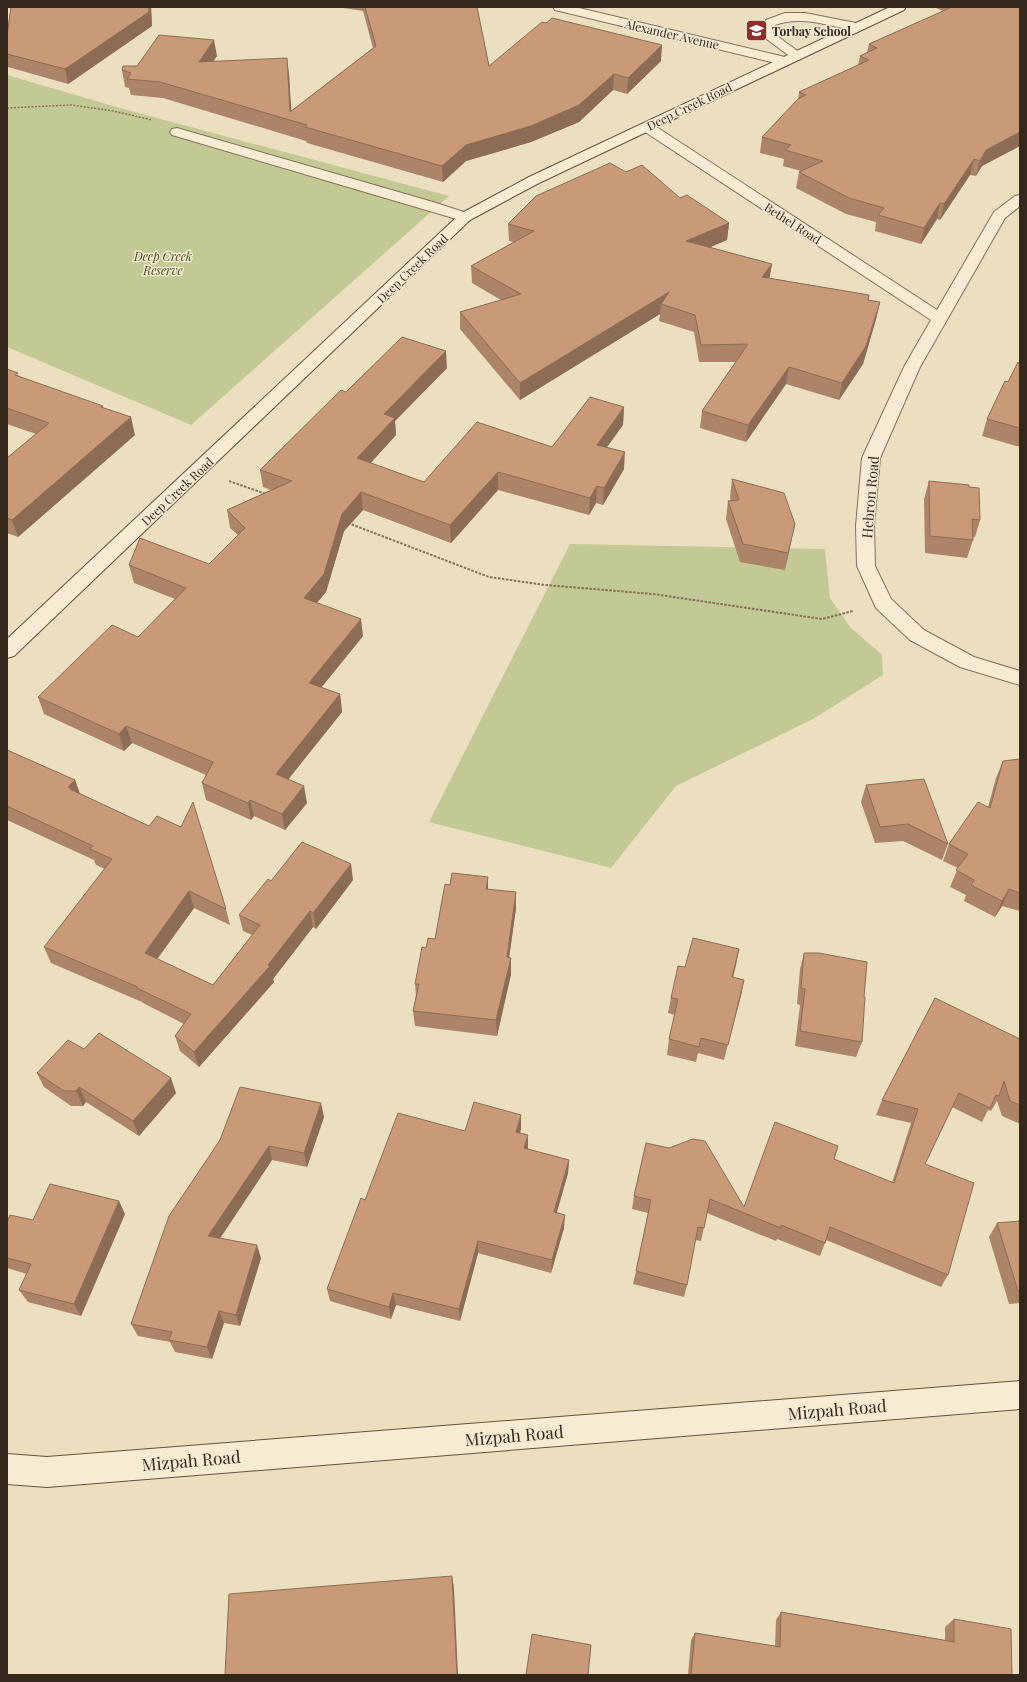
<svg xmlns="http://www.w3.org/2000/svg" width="1027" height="1682" viewBox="0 0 1027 1682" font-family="'Playfair Display',serif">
	<rect width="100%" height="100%" fill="#ecdfc0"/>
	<g fill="#c3c995">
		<path d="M7 75 120 108 449 196 191 425 7 347Z"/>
		<path d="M570 544 825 549 830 598 851 628 882 655 883 675 813 719 676 786 611 868 429 822Z"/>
	</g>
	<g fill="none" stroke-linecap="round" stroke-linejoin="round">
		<defs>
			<g id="lane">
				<path d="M785 13H805L856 23 860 24 862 27 860 30 856 31C830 26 801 15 775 25L773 33 803 55 802 58H792L760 34 766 20Z"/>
				<path d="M177 128 433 202 470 214 472 217 470 220 465 221 460 220 172 135 170 132 172 129Z"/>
			</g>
			<g id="street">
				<path d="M553 7H575L789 58 791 61 789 64 784 65 555 10Z"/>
				<path d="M647 123 652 124 937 310 994 212 1015 196 1020 195V206L1005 218 920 367 880 458 874 526 875 566 891 599 924 630 974 657 1020 671V685L960 667 910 640 876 608 857 566 856 526 862 458 904 367 931 320 642 130 640 127 642 124Z"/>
			</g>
			<g id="secondary">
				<path d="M890 7H906L904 10 539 183 470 220 14 656 7 658V639L460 214 529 177Z"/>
				<path d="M1020 1381V1409L47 1487 7 1484V1454L47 1457Z"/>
			</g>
		</defs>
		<use href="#lane" stroke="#847059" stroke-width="2"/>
		<use href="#street" stroke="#847059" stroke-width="2"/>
		<use href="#secondary" stroke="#66513c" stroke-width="2"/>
		<path stroke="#847059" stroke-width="1.5" stroke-dasharray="2 1.5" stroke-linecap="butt" d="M7 108 71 105 113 111 152 120"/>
		<g stroke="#847059" stroke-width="2" stroke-dasharray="2.5 1.5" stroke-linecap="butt">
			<path d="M229 481 266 494"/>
			<path d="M348 523 489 577 545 585 653 594 822 619 853 611"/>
		</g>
		<use href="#lane" fill="#f7ecd3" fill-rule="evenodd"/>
		<use href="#street" fill="#f7ecd3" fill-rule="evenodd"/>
		<use href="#secondary" fill="#f7ecd3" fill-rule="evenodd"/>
	</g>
	<g fill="#ac8467">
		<path d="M11 7H151L152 26 68 84 8 67 7 64V35Z"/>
		<path d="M241 7H262L242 8Z"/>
		<path d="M337 7H477L489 66 661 61 627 94 613 90 579 122 531 142 466 161 443 182 307 143 306 141 163 98 131 95 129 88 125 87 122 70 137 66 217 56 213 61 289 74 291 111 373 48 363 11Z"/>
		<path d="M934 7H1020V146L982 166 976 176 970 175 940 220 937 219 921 244 875 231 876 222 846 214 796 188 799 172 801 171 783 166 784 159 760 153 762 137 798 100 799 92 858 65 860 56 867 53 869 44 943 11Z"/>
		<path d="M626 172 680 198 729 223 727 240 710 247 772 264 769 278 869 295 868 300 880 302 876 319 863 364 839 400 786 384 746 442 700 428 702 411 736 362H699L694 332 659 321 660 314 520 400 460 329V312L501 300 472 283 471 266 514 242 509 241 508 224Z"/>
		<path d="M1020 364V447L982 436 987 419 1008 382Z"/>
		<path d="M447 368 395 421 396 435 370 463 424 482 552 447 624 407 623 425 607 447 624 469 603 505 596 503 589 515 498 490 451 543 363 510 344 531 326 592 317 603 363 636 321 688 340 694 342 712 288 779 307 803 285 830 254 816 251 820 206 800 202 783 206 775 132 743 124 751 44 714 38 697 138 637 175 599 134 583 129 565 209 564 238 535 230 528 227 510 271 490 263 487 260 470 346 392Z"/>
		<path d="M7 369 19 376 103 408 135 435 18 537 7 533V458L36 434 7 424Z"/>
		<path d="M732 479 795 524 785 570 740 562 726 519 728 501H731L730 497Z"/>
		<path d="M929 481 969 487 980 520 975 537H973V540L967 558 925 553 924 499Z"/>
		<path d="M7 750 75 780 80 794 226 909 230 925 194 908 157 959 213 985 252 935 243 931 239 915 271 881 353 880 316 929 313 927 273 979 274 982 199 1067 180 1051 175 1036 184 1024 143 1003 142 1002 51 963 44 947 105 869 96 865 94 860 7 820Z"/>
		<path d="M1020 759V911L1002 906 995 917 964 901 966 895 950 887 958 868 943 861 949 844 988 807 996 778 1003 761Z"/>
		<path d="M866 785 948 844 942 860 903 841 875 843 861 802Z"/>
		<path d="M488 877V889L516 908 509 957 511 974 497 1036 415 1026 413 1011 416 996 415 984 426 948 435 939 450 885Z"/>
		<path d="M739 949 733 977 744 980 724 1060 698 1053 696 1062 667 1055 669 1039 675 1015 668 1013 671 998 685 967Z"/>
		<path d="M804 953 864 997 862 1042 856 1057 795 1046 800 1005 797 1004 800 969Z"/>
		<path d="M1020 1039V1124L1002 1116 997 1101 991 1111 988 1110 982 1122 952 1107 925 1164 948 1275 941 1287 826 1240 820 1256 777 1239 776 1241 707 1213 701 1241 695 1240 687 1285 684 1297 633 1284 636 1271 648 1213 632 1209 634 1196 646 1143 744 1207 834 1159 892 1183 911 1123 876 1115 882 1100Z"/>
		<path d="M84 1049 176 1093 139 1136 86 1102 83 1106H71L44 1087 37 1073Z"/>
		<path d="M324 1117 307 1167 272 1160 220 1238 261 1258 240 1326 224 1323 212 1359 175 1352 170 1342 138 1336 131 1324 220 1140Z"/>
		<path d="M521 1129 520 1133 528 1135V1149L569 1160 568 1173 557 1212 564 1228 551 1273 478 1253 460 1321 396 1305 391 1319 330 1301 327 1289 365 1200 465 1131Z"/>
		<path d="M125 1214 81 1316 28 1302 19 1290 27 1274 7 1268V1222Z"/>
		<path d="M1020 1221V1303L1009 1304 989 1237 997 1223Z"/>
		<path d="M781 1612 945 1640V1627L954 1619 1012 1675H688L691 1640 695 1633 775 1646 776 1620Z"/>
	</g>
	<g fill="#8c6c54">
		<path d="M149 7H151L152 26 68 84 65 69Z"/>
		<path d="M214 40 217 56 202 78 199 62Z"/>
		<path d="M662 45 661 61 627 94 628 78Z"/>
		<path d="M287 58 289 74 292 121 290 112Z"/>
		<path d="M614 74 613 90 579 122 531 142 466 161 443 182 442 166 466 145Z"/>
		<path d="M1020 132V146L982 166 976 176 980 161 986 150Z"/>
		<path d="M974 159 970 175 940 220 944 204Z"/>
		<path d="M940 203 937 219 921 244 924 228Z"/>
		<path d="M729 223 727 240 685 258 686 241Z"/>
		<path d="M772 264 769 281 762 277Z"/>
		<path d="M669 292 661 304 660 314 520 400V383Z"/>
		<path d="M880 302 876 319 863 364 839 400 842 383Z"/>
		<path d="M446 351 447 368 395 421 396 435 359 476 357 458 384 414Z"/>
		<path d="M789 367 786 384 746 442 748 425Z"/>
		<path d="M624 407 623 425 596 462 597 445Z"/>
		<path d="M131 417 135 435 18 537 12 520Z"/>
		<path d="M625 452 624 469 603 505 604 488Z"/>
		<path d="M498 472V490L451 543 450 525Z"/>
		<path d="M597 486 596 503 589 515 590 498Z"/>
		<path d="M361 492 363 510 344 531 326 592 306 615 304 598 342 514Z"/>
		<path d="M795 524 791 541 785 570 788 553Z"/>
		<path d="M361 619 363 636 311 700 309 683Z"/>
		<path d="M340 694 342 712 279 791 276 774Z"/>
		<path d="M126 726 132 743 124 751 119 734Z"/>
		<path d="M75 780 81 797 76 802 68 787Z"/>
		<path d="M304 786 307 803 285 830 282 814Z"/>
		<path d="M250 800 254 816 251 820 248 803Z"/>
		<path d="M351 864 353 880 316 929 313 913Z"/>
		<path d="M488 877V893L486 889Z"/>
		<path d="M1009 889 1002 906 995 917 1002 901Z"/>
		<path d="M189 891 194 908 150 969 145 953Z"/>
		<path d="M516 892V908L507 973V957Z"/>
		<path d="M310 911 313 927 273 979 274 982 199 1067 194 1052 268 965Z"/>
		<path d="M739 949 736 965 729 993 732 977Z"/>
		<path d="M511 958V974L497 1036 496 1020Z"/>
		<path d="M744 980 741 996 724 1060 728 1045Z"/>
		<path d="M171 1078 176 1093 139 1136 133 1121Z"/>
		<path d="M79 1087 86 1102 83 1106 76 1091Z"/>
		<path d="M321 1103 324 1117 307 1167 304 1153Z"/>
		<path d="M521 1115V1129L516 1146V1132Z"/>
		<path d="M528 1135V1149L524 1148Z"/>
		<path d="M269 1146 272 1160 213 1249 208 1236Z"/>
		<path d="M569 1160 568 1173 553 1225 554 1212Z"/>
		<path d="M119 1201 125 1214 81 1316 74 1304Z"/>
		<path d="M565 1215 564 1228 551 1273 552 1260Z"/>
		<path d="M478 1241V1253L460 1321 459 1309Z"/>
		<path d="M257 1245 261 1258 240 1326 236 1315Z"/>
		<path d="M393 1293 396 1305 391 1319 389 1307Z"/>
		<path d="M219 1311 224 1323 212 1359 207 1347Z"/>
		<path d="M452 1576 454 1588 458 1675H457Z"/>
	</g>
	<g fill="#c89a78" stroke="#8c6c54">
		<path d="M11 7H149V12L65 69 7 54V35Z"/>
		<path d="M365 7H477L489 66 542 22 546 23 552 18 662 45 628 78 614 74 579 105 531 126 466 145 442 166 305 127 307 125 160 82 127 79 131 73 122 70 123 66H137L159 35 214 40 199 62 287 58 290 112 376 46Z"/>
		<path d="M952 7H1020V132L986 150 980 161 974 159 944 204 940 203 924 228 878 215 884 208 849 198 799 172 823 161 785 150 791 145 762 137 799 98 806 95 799 92 869 60 860 56 877 48 869 44Z"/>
		<path d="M610 163 626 172 642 165 680 198 687 195 729 223 686 241 772 264 762 277 869 295 868 300 880 302 866 346 842 383 789 367 748 425 702 411 748 344 701 345 695 315 661 304 669 292 520 383 460 312 521 294 471 266 534 231 508 224 536 196Z"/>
		<path d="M402 337 446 351 384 414 395 418 357 458 424 482 477 422 552 447 590 397 624 407 597 445 625 452 604 488 597 486 590 498 498 472 450 525 361 492 342 514 324 574 304 598 361 619 309 683 340 694 276 774 304 786 282 814 250 800 248 803 202 783 213 762 126 726 119 734 38 697 112 625 138 637 186 588 129 565 140 538 209 564 245 528 227 510 292 481 260 470 341 390 346 392Z"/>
		<path d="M1018 362 1020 364V428L987 419 1005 381 1008 382Z"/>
		<path d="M7 369 18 373 15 375 103 406 101 407 131 417 12 520 7 518V458L49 423 7 408Z"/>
		<path d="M732 479 784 493 795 524 788 553 743 544 728 501 739 500Z"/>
		<path d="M929 481 969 485V487L979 488 980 520 972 519 973 540 930 536Z"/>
		<path d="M7 750 75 780 68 787 71 788 70 789 149 826 157 816 181 827 193 802 226 909 189 891 145 953 213 985 260 925 239 915 268 879 271 881 302 842 351 864 313 913 310 911 268 965 270 966 194 1052 175 1036 191 1014 137 988 138 987 44 947 112 859 90 849 93 846 7 806Z"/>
		<path d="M1020 759V893L1009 889 1002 901 971 885 974 880 956 870 968 854 949 844 978 802 990 808 1003 761Z"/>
		<path d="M924 779 948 844 908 824 880 827 866 785Z"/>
		<path d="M452 873 488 877 486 889 516 892 507 957 511 958 496 1020 413 1011 419 984H415L422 947 426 948 428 938 435 939 445 884 450 885Z"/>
		<path d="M693 938 739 949 732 977 744 980 728 1045 701 1038 699 1047 669 1039 678 999 671 998 678 966 685 967Z"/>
		<path d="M804 953H819L867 962 864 997H865L862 1042 800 1031 805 989 801 988Z"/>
		<path d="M935 998 1020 1039V1105L1010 1101 1004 1081 999 1096 996 1095 990 1108 959 1093 925 1164 974 1183 948 1275 830 1227 825 1243 781 1225V1228L710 1199 704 1228 698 1227 687 1285 636 1271 651 1200 634 1196 646 1143 669 1148 693 1139 705 1141 744 1207 775 1122 838 1146 834 1159 894 1183 918 1109 882 1100Z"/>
		<path d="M99 1033 171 1078 133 1121 79 1087 76 1091H64L37 1073 68 1040 84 1049Z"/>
		<path d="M240 1087 321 1103 304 1153 269 1146 208 1236 257 1245 236 1315 219 1311 207 1347 169 1340 172 1332 131 1324 169 1216 220 1140Z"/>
		<path d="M474 1102 521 1115 516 1132 528 1135 524 1148 569 1160 554 1212 565 1215 552 1260 478 1241 459 1309 393 1293 389 1307 327 1289 361 1198 365 1200 398 1113 465 1131Z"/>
		<path d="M50 1184 119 1201 74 1304 19 1290 31 1264 7 1258V1222L10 1215 33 1220Z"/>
		<path d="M1020 1221V1291H1018L997 1223Z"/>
		<path d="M452 1576 457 1675H225L229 1594Z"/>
		<path d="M781 1612 954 1642V1619L1011 1629 1012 1675H691L695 1633 780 1647Z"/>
		<path d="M532 1634 591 1645 588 1675H526Z"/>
	</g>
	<defs>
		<symbol id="school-square" viewBox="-11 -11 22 22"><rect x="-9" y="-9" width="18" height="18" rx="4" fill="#902c2c" stroke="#f3e9d0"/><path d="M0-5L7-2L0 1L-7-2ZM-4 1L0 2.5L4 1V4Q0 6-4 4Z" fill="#fff"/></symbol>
	</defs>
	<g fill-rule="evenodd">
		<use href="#school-square" x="744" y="18" width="25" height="25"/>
	</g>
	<g text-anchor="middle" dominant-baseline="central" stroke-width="3" stroke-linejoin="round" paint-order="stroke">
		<g font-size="12" font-weight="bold" fill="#34281d" stroke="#f3e9d0" text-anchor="start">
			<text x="772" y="31">Torbay School</text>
		</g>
		<g font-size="12" fill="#34281d" stroke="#f3e9d0">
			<text transform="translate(672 34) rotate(13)">Alexander Avenue</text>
			<text transform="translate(689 106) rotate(-26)">Deep Creek Road</text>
			<text transform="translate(793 223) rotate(33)">Bethel Road</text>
			<text transform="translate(412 268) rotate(-44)">Deep Creek Road</text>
			<text transform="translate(177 491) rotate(-43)">Deep Creek Road</text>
		</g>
		<g font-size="12" font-style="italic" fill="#455024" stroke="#f3e9d0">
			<text x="163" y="256">Deep Creek<tspan x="163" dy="14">Reserve</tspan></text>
		</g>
		<g font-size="14" fill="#34281d" stroke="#f3e9d0">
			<text transform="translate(870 497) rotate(-85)">Hebron Road</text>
		</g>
		<g font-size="17" fill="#34281d" stroke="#f3e9d0">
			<text transform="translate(837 1409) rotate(-5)">Mizpah Road</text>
			<text transform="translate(514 1435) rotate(-5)">Mizpah Road</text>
			<text transform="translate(191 1460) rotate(-5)">Mizpah Road</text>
		</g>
	</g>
	<rect width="1027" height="1682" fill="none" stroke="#34281d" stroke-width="16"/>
</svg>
